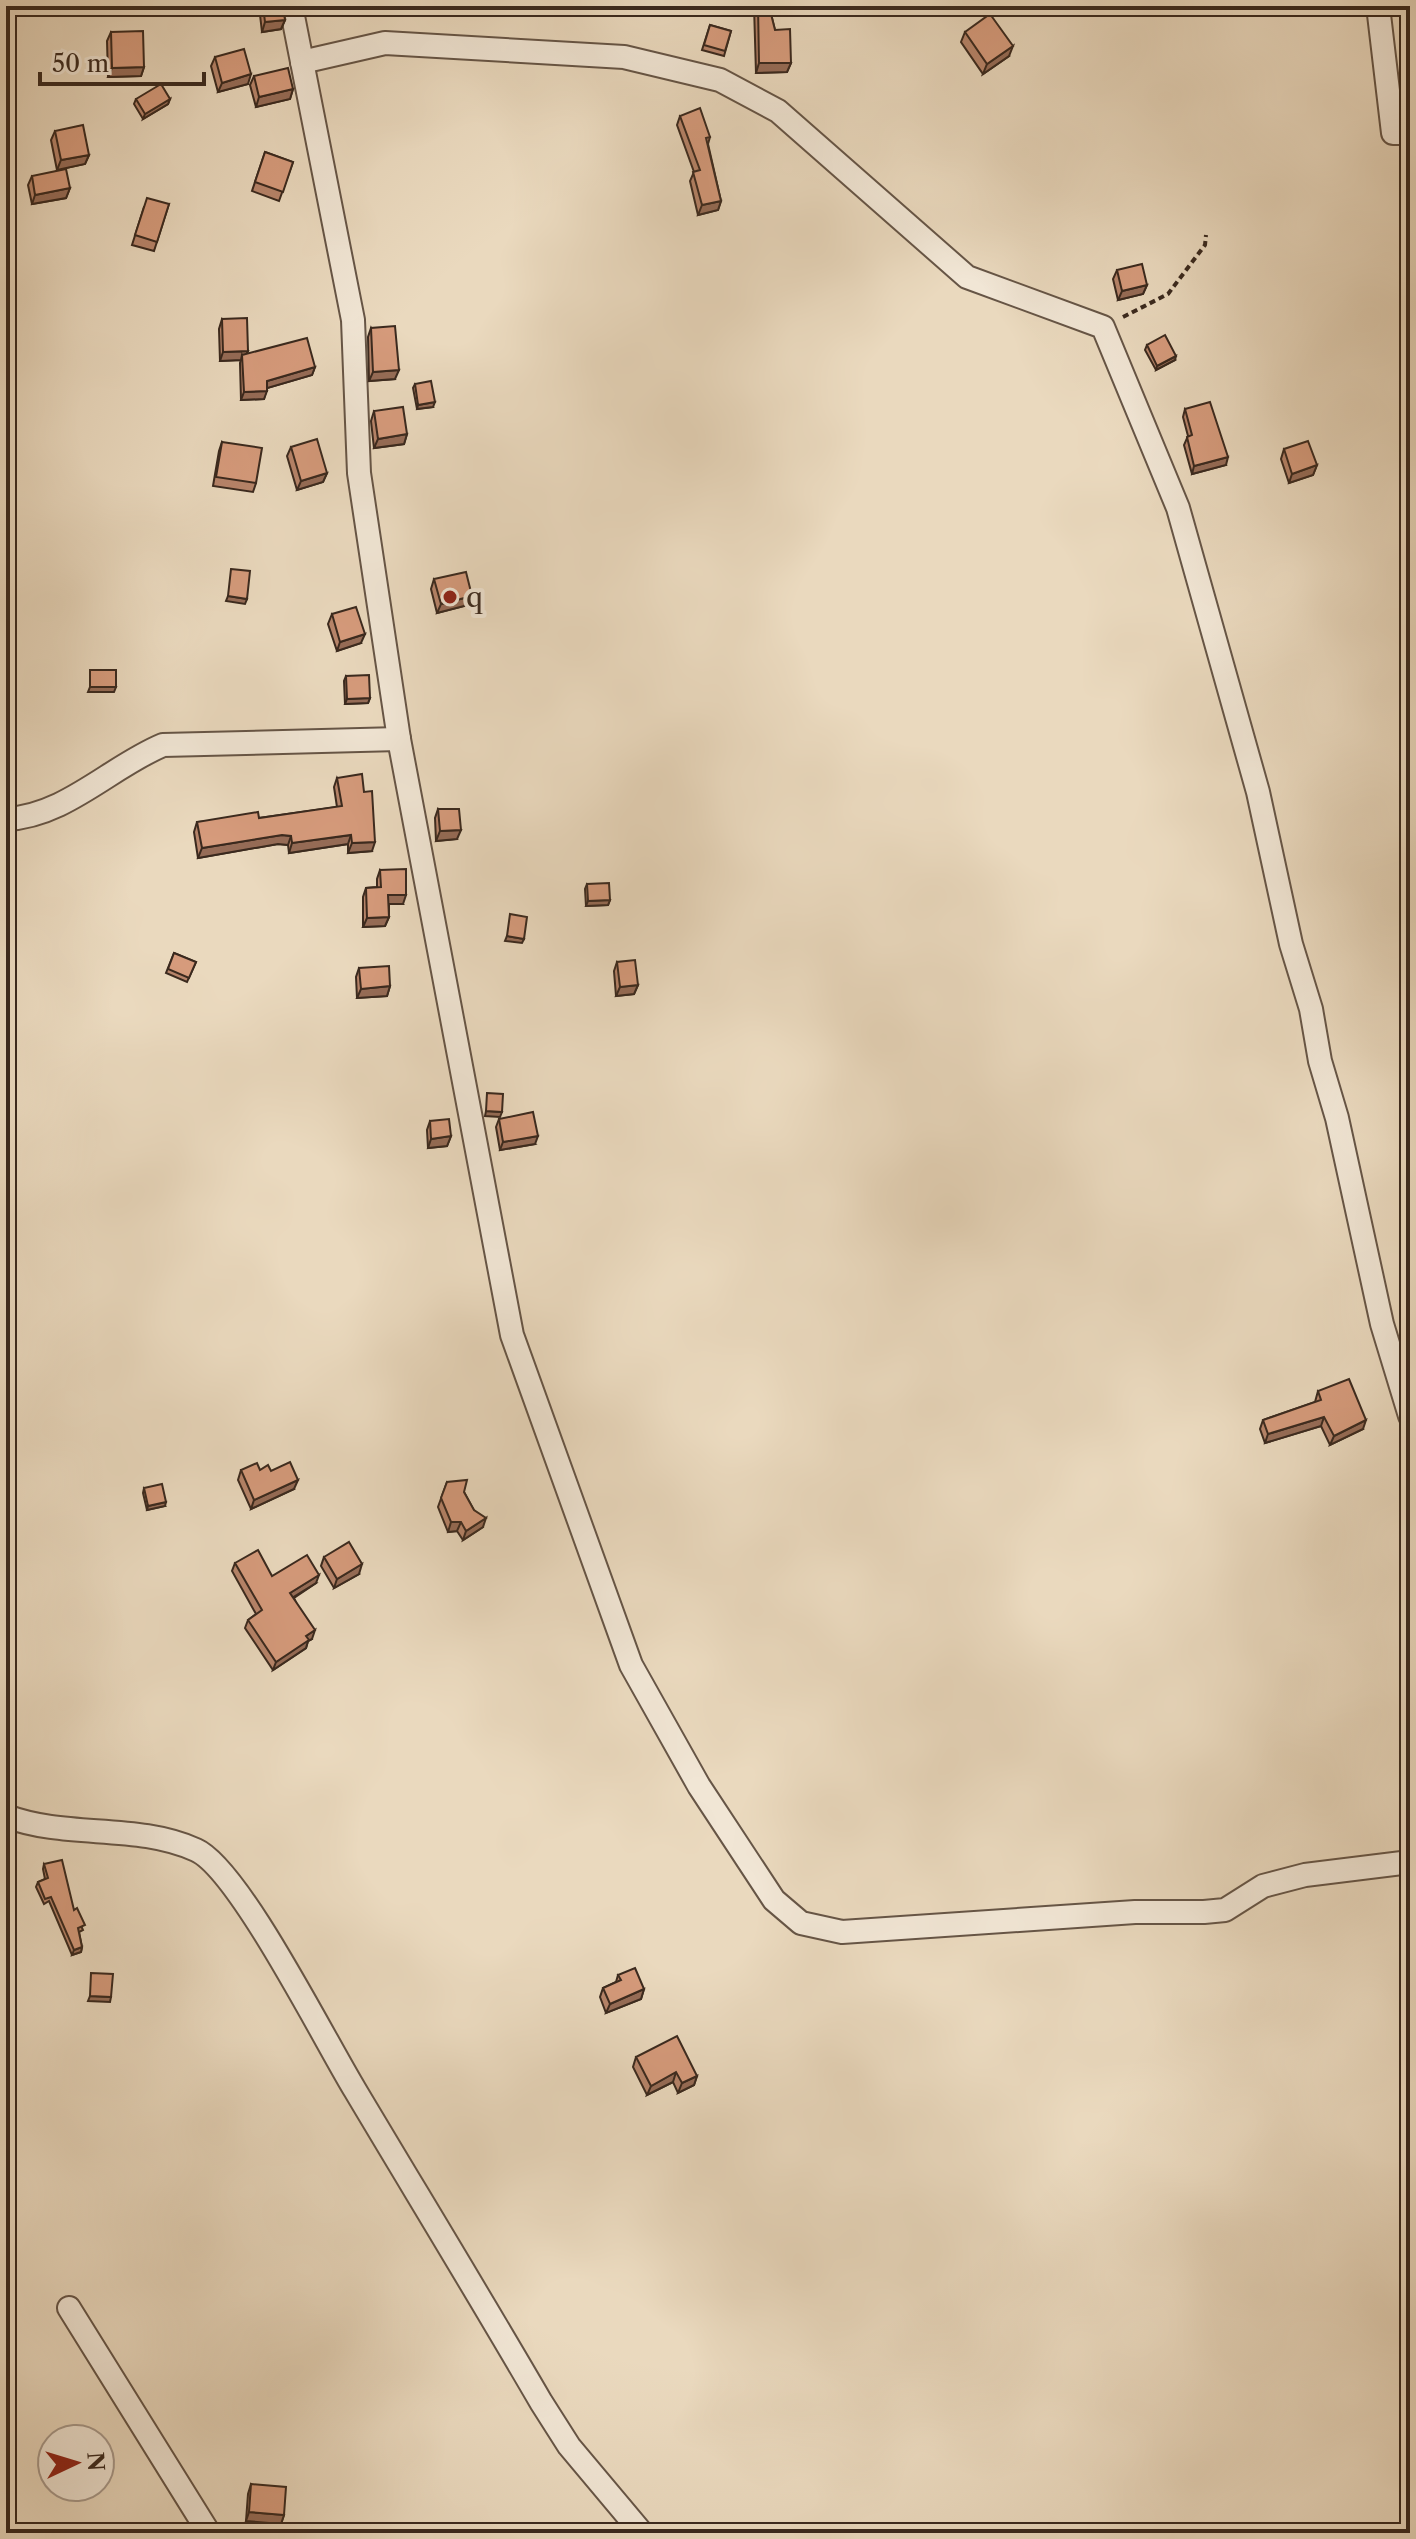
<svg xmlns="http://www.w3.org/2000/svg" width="1416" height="2539" viewBox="0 0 1416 2539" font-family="'Libre Caslon Text',serif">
	<rect width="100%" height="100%" fill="#ead9be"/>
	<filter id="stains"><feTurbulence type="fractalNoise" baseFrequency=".0025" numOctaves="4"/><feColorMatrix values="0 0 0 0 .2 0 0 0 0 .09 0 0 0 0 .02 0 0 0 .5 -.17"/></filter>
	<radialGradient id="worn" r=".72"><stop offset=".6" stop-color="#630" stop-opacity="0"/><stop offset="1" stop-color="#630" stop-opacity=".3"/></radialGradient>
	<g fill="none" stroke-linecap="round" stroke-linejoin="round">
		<defs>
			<g id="minor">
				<path d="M291 6 353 320 359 473 399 739 512 1335 631 1665 699 1786 774 1900 801 1923 842 1932 1135 1912H1204L1225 1910 1263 1886 1305 1875 1410 1862"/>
				<path d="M1378 6 1393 133H1410"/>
				<path d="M302 62 385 43 624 57 720 80 778 111 967 277 1103 327 1178 508 1258 792 1291 944 1311 1009 1320 1061 1337 1118 1382 1324 1410 1416"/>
				<path d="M6 819C66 816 110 767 163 745L399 739"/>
				<path d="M6 1816C66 1839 137 1823 196 1850 239 1869 326 2043 355 2090 417 2194 480 2297 541 2402L569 2446 642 2533"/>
				<path d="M69 2308 209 2533"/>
			</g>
		</defs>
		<use href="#minor" stroke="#665546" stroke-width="26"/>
		<path stroke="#3a291e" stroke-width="4" stroke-dasharray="6 4" stroke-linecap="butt" d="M1123 317 1168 294 1205 245 1206 235"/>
		<use href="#minor" stroke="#f1e6d5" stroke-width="22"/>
	</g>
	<g fill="#b8856b" stroke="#3a291e" stroke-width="2">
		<path d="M259 6H283L285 20 281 29 262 32Z"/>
		<path d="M754 6H769L775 30 791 63 787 72 756 73Z"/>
		<path d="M710 25 731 31 724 56 702 50Z"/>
		<path d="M111 32 144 67 141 76 108 77 107 41Z"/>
		<path d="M965 32 1009 56 983 74 961 42Z"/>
		<path d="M215 57 248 84 218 92 211 66Z"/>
		<path d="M254 76 293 89 290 99 256 107 250 85Z"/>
		<path d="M136 99H170L168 104 143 119 134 104Z"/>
		<path d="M680 116 710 137 708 144 721 201 718 210 698 215 690 181 694 172 677 125Z"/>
		<path d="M55 131 89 155 85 164 57 170 51 140Z"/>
		<path d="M265 152 293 162 279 201 252 191Z"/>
		<path d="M32 176 70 188 66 198 32 204 28 185Z"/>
		<path d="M169 204 154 251 132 245 144 207Z"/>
		<path d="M1117 270 1147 285 1143 294 1118 300 1113 279Z"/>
		<path d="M222 319 248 351 246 354 315 367 312 375 267 388 264 399 241 400 240 363 241 360 220 361 219 329Z"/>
		<path d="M371 328 395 379 369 381 368 337Z"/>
		<path d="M1147 345 1175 360 1156 370 1145 350Z"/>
		<path d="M415 384 433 407 417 409 413 388Z"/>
		<path d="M1185 409 1226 465 1192 474 1184 445 1188 436 1183 417Z"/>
		<path d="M374 411 407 434 404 444 374 448 371 421Z"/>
		<path d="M222 442 256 483 253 492 213 486 219 451Z"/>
		<path d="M291 447 327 473 323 482 297 490 287 456Z"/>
		<path d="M1284 449 1317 465 1313 475 1289 483 1281 459Z"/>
		<path d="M434 579 468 605 437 613 431 589Z"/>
		<path d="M332 614 361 643 337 651 328 624Z"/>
		<path d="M346 676 370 698 368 703 345 704 344 681Z"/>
		<path d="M337 778 372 851 348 853V844L289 853 288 845 278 844 198 858 194 832 197 822 259 818 337 807 334 787Z"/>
		<path d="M438 809 457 839 436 841 435 818Z"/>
		<path d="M380 870 403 904H389V917L385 926 363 927V897L366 888 377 887V879Z"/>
		<path d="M587 884 610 900 608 905 586 906 585 889Z"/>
		<path d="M174 953 196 962 187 982 166 973Z"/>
		<path d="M617 962 638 985 634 994 616 996 614 971Z"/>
		<path d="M359 968 390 986 387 996 357 998 356 977Z"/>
		<path d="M499 1119 535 1144 500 1150 496 1127Z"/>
		<path d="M430 1121 451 1136 447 1146 428 1148 427 1130Z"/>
		<path d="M1318 1391 1363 1429 1330 1445 1321 1426 1265 1443 1260 1429 1263 1420 1315 1402Z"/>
		<path d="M241 1470H260L271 1471 294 1489 251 1509 238 1480Z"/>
		<path d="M447 1482 464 1492 483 1527 463 1540 457 1531 448 1532 438 1507Z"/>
		<path d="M144 1488 165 1506 147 1510 143 1493Z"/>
		<path d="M324 1557 359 1574 334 1588 321 1566Z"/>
		<path d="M235 1563 272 1576 316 1583 294 1598 312 1639 308 1641 306 1648 273 1670 245 1628 248 1620 256 1614 232 1571Z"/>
		<path d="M44 1864 74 1910 83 1930 79 1932 82 1947 81 1952 72 1955 49 1901 44 1904 36 1887 38 1882 45 1879 43 1869Z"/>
		<path d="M618 1975 644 1989 641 1999 606 2013 600 1997 603 1988 616 1982Z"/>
		<path d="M636 2057 697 2076 694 2085 678 2093 673 2082 647 2095 633 2067Z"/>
		<path d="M251 2484 284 2515 281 2524 246 2521 248 2494Z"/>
	</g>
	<g fill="#966c57" stroke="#3a291e" stroke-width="2">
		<path d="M285 20 281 29 262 32 265 22Z"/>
		<path d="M1013 46 1009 56 983 74 987 64Z"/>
		<path d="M759 63H791L787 72 756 73Z"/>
		<path d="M144 67 141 76 108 77 112 68Z"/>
		<path d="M251 74 248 84 218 92 222 83Z"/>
		<path d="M293 89 290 99 256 107 259 97Z"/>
		<path d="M170 99 168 104 143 119 145 114Z"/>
		<path d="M89 155 85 164 57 170 61 160Z"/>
		<path d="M70 188 66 198 32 204 35 195Z"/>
		<path d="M721 201 718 210 698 215 702 205Z"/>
		<path d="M1147 285 1143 294 1118 300 1122 291Z"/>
		<path d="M248 351 244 360 242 355 241 360 220 361 223 352Z"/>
		<path d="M1176 356 1175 360 1156 370 1157 366Z"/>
		<path d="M315 367 312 375 264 389 267 381Z"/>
		<path d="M399 370 395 379 369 381 373 372Z"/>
		<path d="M267 391 264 399 241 400 244 392Z"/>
		<path d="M435 402 433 407 417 409 418 405Z"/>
		<path d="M407 434 404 444 374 448 378 439Z"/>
		<path d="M1228 457 1226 465 1192 474 1194 466Z"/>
		<path d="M1317 465 1313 475 1289 483 1292 474Z"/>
		<path d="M327 473 323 482 297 490 301 481Z"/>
		<path d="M228 596 247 599 245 604 226 601Z"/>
		<path d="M472 596 468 605 437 613 441 604Z"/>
		<path d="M365 634 361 643 337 651 340 642Z"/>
		<path d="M90 687H116L114 692H88Z"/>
		<path d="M370 698 368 703 345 704 347 699Z"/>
		<path d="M461 830 457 839 436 841 440 831Z"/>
		<path d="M282 835 291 836 288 845 278 844 198 858 202 848Z"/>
		<path d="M351 835 348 844 289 853 292 843Z"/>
		<path d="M375 842 372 851 348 853 352 843Z"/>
		<path d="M388 895H406L403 904H385Z"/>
		<path d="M610 900 608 905 586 906 588 901Z"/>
		<path d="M389 917 385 926 363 927 367 918Z"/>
		<path d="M507 936 524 939 522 943 505 941Z"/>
		<path d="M638 985 634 994 616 996 620 987Z"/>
		<path d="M390 986 387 996 357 998 361 989Z"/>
		<path d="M486 1111 502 1112 500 1117 485 1116Z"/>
		<path d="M451 1136 447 1146 428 1148 431 1139Z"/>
		<path d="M538 1136 535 1144 500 1150 503 1142Z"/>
		<path d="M1324 1417 1321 1426 1265 1443 1268 1434Z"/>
		<path d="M1366 1420 1363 1429 1330 1445 1334 1436Z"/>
		<path d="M298 1480 294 1489 251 1509 254 1500Z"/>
		<path d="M166 1502 165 1506 147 1510 148 1506Z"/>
		<path d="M486 1518 483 1527 463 1540 466 1531Z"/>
		<path d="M451 1522H461L457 1531 448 1532Z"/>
		<path d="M362 1564 359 1574 334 1588 337 1579Z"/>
		<path d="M319 1575 316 1583 287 1601 290 1593Z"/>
		<path d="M315 1630 312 1639 308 1641 306 1648 273 1670 276 1662 306 1636Z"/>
		<path d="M82 1947 81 1952 72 1955 74 1950Z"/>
		<path d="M644 1989 641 1999 606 2013 610 2004Z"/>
		<path d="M90 1996 111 1997 110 2002 88 2001Z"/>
		<path d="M676 2072 673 2082 647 2095 651 2086Z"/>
		<path d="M697 2076 694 2085 678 2093 682 2083Z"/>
		<path d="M249 2512 284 2515 281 2524 246 2521Z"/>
	</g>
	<g fill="#d69b7c" stroke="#3a291e" stroke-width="2">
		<path d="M263 6H283L285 20 265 22Z"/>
		<path d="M758 6H769L775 30 790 29 791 63H759Z"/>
		<path d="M990 14 1013 46 987 64 965 32Z"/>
		<path d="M710 25 731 31 725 51 704 45Z"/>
		<path d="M143 31 144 67 112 68 111 32Z"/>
		<path d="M244 49 251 74 222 83 215 57Z"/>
		<path d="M288 68 293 89 259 97 254 76Z"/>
		<path d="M161 84 170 99 145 114 136 99Z"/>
		<path d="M700 108 710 137 706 138 721 201 702 205 693 172 700 170 680 116Z"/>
		<path d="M83 125 89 155 61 160 55 131Z"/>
		<path d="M265 152 293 162 283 192 255 182Z"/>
		<path d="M66 169 70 188 35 195 32 176Z"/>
		<path d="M147 198 169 204 157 242 135 235Z"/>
		<path d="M1142 264 1147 285 1122 291 1117 270Z"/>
		<path d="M247 318 248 351 223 352 222 319Z"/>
		<path d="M395 326 399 370 373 372 371 328Z"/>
		<path d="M1165 335 1176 356 1157 366 1147 345Z"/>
		<path d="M307 338 315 367 267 381V391L244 392 242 355Z"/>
		<path d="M431 381 435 402 418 405 415 384Z"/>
		<path d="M1210 402 1228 457 1194 466 1187 437 1192 435 1185 409Z"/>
		<path d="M403 407 407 434 378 439 374 411Z"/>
		<path d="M317 439 327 473 301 481 291 447Z"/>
		<path d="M1308 441 1317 465 1292 474 1284 449Z"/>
		<path d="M222 442 262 448 256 483 216 477Z"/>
		<path d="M231 569 250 571 247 599 228 596Z"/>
		<path d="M466 572 472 596 441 604 434 579Z"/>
		<path d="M356 607 365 634 340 642 332 614Z"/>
		<rect x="90" y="670" width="26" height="17"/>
		<path d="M369 675 370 698 347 699 346 676Z"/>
		<path d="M362 774 364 792 372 791 375 842 352 843 351 835 292 843 291 836 282 835 202 848 197 822 258 812 259 818 342 806 337 778Z"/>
		<path d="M438 809H459L461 830 440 831Z"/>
		<path d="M406 869V895H388L389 917 367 918 366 888 381 887 380 870Z"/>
		<path d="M609 883 610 900 588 901 587 884Z"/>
		<path d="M510 914 527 917 524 939 507 936Z"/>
		<path d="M174 953 196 962 189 978 168 969Z"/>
		<path d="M635 960 638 985 620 987 617 962Z"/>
		<path d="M389 966 390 986 361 989 359 968Z"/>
		<path d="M487 1093 503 1094 502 1112 486 1111Z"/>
		<path d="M533 1112 538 1136 503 1142 499 1119Z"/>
		<path d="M449 1119 451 1136 431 1139 430 1121Z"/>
		<path d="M1349 1379 1366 1420 1334 1436 1324 1417 1268 1434 1263 1420 1321 1400 1318 1391Z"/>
		<path d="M290 1462 298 1480 254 1500 241 1470 257 1463 260 1470 268 1465 271 1471Z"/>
		<path d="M467 1480 464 1492 474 1510 486 1518 466 1531 461 1522H451L441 1498 447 1482Z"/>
		<path d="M162 1484 166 1502 148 1506 144 1488Z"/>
		<path d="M349 1542 362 1564 337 1579 324 1557Z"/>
		<path d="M258 1550 272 1576 307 1555 319 1575 290 1593 315 1630 306 1636 309 1640 276 1662 248 1620 262 1610 235 1563Z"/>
		<path d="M62 1860 74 1910 77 1908 85 1925 78 1928 82 1947 74 1950 51 1897 45 1899 38 1882 48 1878 44 1864Z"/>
		<path d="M635 1968 644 1989 610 2004 603 1988 621 1980 618 1975Z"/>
		<path d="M91 1973 113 1974 111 1997 90 1996Z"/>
		<path d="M677 2036 697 2076 682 2083 676 2072 651 2086 636 2057Z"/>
		<path d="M251 2484 286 2487 284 2515 249 2512Z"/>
	</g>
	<circle fill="#8f2418" stroke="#f1e6d5" stroke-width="3" cx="450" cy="597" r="8"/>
	<g text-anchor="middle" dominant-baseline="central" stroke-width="8" stroke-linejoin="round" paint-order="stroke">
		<g font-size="28" fill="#3a291e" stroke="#f1e6d5" text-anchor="start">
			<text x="466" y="597">q</text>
		</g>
	</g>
	<rect width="1416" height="2539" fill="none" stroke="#ead9be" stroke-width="32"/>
	<rect x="8" y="8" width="1400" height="2523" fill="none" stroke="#3a291e" stroke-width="4"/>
	<rect x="16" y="16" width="1384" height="2507" fill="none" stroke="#3a291e" stroke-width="2"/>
	<g transform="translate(76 2463) rotate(86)"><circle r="38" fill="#f1e6d5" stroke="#a89a8c" stroke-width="2"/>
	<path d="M0-6L14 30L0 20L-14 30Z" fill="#8f2418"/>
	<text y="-12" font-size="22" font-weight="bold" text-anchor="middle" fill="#3a291e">N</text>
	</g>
	<path d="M40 72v12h164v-12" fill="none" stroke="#3a291e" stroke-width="4"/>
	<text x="52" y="72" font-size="24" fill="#3a291e" stroke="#f1e6d5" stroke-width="6" paint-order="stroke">50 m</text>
	<rect width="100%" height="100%" filter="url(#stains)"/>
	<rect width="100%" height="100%" fill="url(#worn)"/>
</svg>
